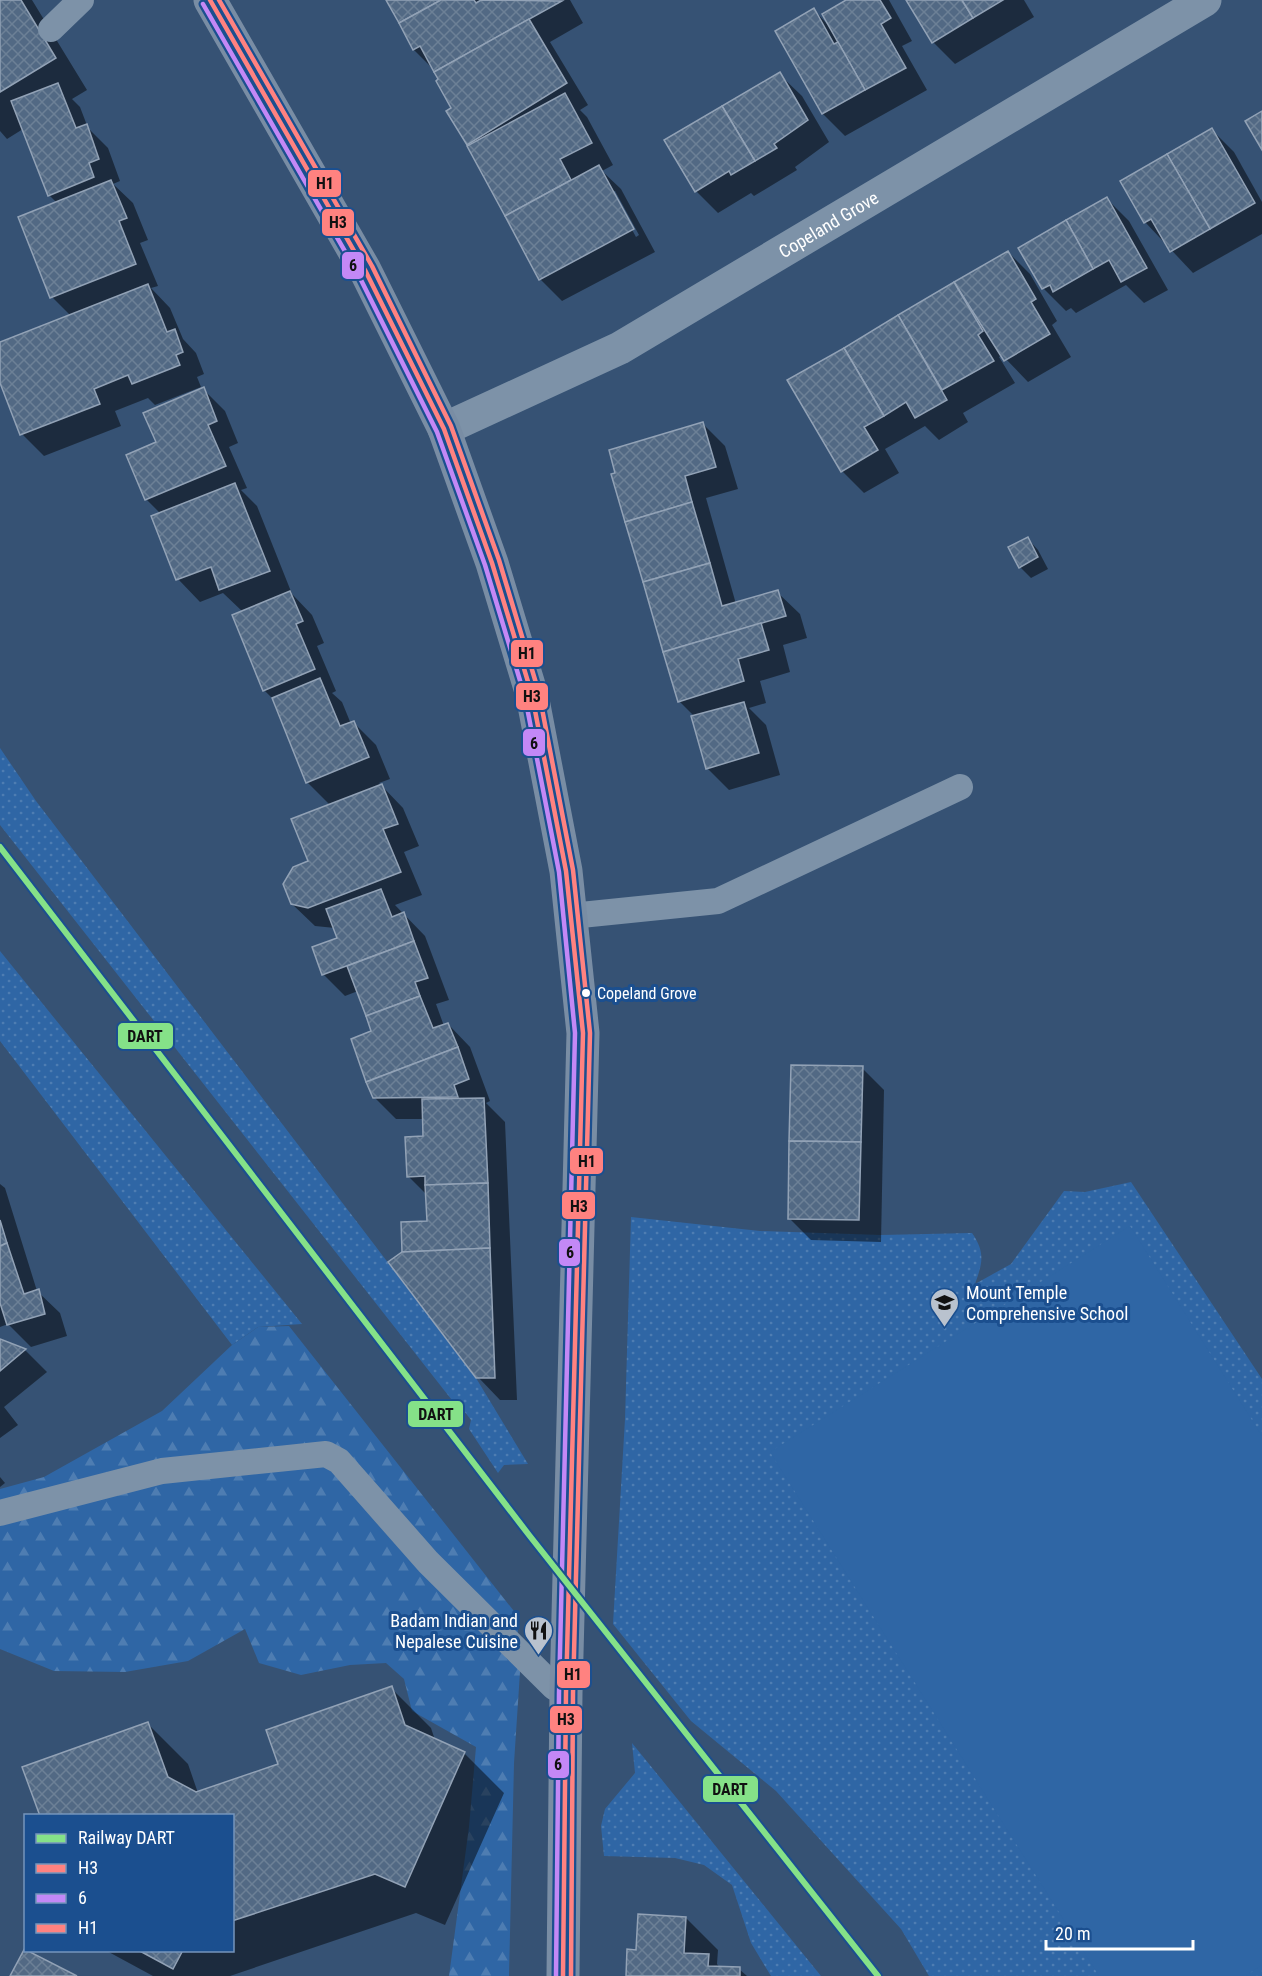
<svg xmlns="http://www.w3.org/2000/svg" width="1262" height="1976" viewBox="0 0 1262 1976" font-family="'Roboto Condensed',sans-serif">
	<defs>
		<pattern id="grass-dots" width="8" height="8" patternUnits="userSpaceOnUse" patternTransform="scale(1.5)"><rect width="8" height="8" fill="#2f66a5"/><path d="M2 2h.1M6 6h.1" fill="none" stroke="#4e7db2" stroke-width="1.8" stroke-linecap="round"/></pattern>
		<pattern id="forest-firs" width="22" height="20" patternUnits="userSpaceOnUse" patternTransform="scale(1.5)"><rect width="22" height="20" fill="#2f66a5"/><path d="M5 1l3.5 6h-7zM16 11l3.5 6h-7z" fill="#4e7db2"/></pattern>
		<pattern id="building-cross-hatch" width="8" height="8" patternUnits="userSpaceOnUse" patternTransform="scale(1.5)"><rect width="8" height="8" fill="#526984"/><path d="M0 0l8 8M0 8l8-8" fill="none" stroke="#6c8096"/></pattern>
	</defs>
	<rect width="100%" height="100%" fill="#365274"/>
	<g fill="url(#grass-dots)">
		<path d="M0 748 36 801 476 1378 528 1464 504 1465 498 1473 469 1429 471 1420 461 1407 455 1404 0 825Z"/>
		<path d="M0 951 302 1324 258 1327 232 1345 0 1041Z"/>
		<path d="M1131 1182 1262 1379V1976H929L901 1929 776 1791 691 1721 613 1624 625 1419 631 1217 760 1231 881 1235 972 1233C986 1253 982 1264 975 1284L1011 1264 1064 1191 1085 1192Z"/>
		<path d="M632 1743 821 1976H771L751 1943 732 1885 704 1865 675 1858 604 1856 601 1826 605 1809 635 1773Z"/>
	</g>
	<path fill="url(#forest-firs)" d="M289 1326 517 1615 520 1672 514 1763 509 1976H449L469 1827 476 1747 412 1711 404 1679 386 1663 350 1665 301 1675 259 1663 245 1629 188 1661 125 1672 54 1671 0 1649V1489L44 1477 162 1411 232 1345 258 1327Z"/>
	<path fill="#2f66a5" d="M1130 1226 1262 1436V1965L1245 1976H1099L770 1452Z"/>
	<g fill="#0007" fill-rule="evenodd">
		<path d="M0 0H32L87 90 72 99 80 107 88 128 108 148 120 181 113 184 133 203 148 240 140 243 158 286 151 288 170 308 183 339 196 353 204 374 197 377 201 387 155 405 148 398 115 411 121 426 44 456 22 434 0 379V344L71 316 52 297 57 203 49 195 23 129 7 139 0 131Z"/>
		<path d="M387 0H570L583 23 550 42 588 105 580 110 587 117 613 165 602 171 621 189 655 252 562 301 540 279 469 146 433 69 414 50ZM611 191H615L639 235 636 237Z"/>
		<path d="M848 0H889L912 41 902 46 927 90 845 136 823 114 777 31 814 10 829 26Z"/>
		<path d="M908 0H1024L1034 17 955 64 933 42Z"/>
		<path d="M779 74 802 96 829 142 795 167 797 170 754 196 751 193 718 213 696 191Z"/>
		<path d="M1212 130 1234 152 1262 202V234L1193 273 1145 222Z"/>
		<path d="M1107 199 1129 221 1168 290 1144 303 1126 285 1076 313 1071 308 1066 311 1044 289 1020 248Z"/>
		<path d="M1008 252 1030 274 1057 321 1052 325 1071 357 1028 382 1002 355 999 357 1015 383 963 413 968 422 939 440 925 426 885 449 899 473 864 493 842 471 789 381Z"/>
		<path d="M203 389 225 411 238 443 229 447 247 488 241 490 257 506 292 594 312 615 324 643 317 646 336 691 332 693 342 702 351 724 353 722 376 745 390 779 379 783 403 808 419 846 404 852 422 895 395 905 425 936 449 1000 436 1004 444 1026 448 1024 470 1047 490 1101 486 1103 505 1122 517 1400H500L478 1377 404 1252 428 1223 427 1195 408 1176 424 1138V1119H396L374 1097 373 1032 358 991 345 996 323 974 339 938 335 928 315 926 292 904 330 805 307 782 273 699 264 690 243 612 223 593 200 602 178 579 153 517 161 514 147 500 128 456 158 443Z"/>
		<path d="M703 424 725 446 738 489 706 498 736 604 777 592 800 614 807 638 783 645 790 672 760 681 766 703 749 708 766 725 780 775 729 790 707 768 695 717 679 701 613 475Z"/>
		<path d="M1028 539 1038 550 1048 569 1031 578 1020 567Z"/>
		<path d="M862 1068 884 1090 881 1242 811 1240 789 1218Z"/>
		<path d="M0 1184 5 1188 37 1291 60 1313 67 1336 31 1347 8 1324 0 1327Z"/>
		<path d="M0 1341 26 1351 47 1372 4 1407 18 1425 0 1438Z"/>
		<path d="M0 1477 5 1483 0 1487Z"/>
		<path d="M391 1688 431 1728 435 1740 464 1753 504 1793 445 1925 416 1913 230 1976H153L105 1950H232V1816H42L148 1724 188 1764 198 1793 280 1765Z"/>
		<path d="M686 1918 718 1950 717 1964 720 1968 739 1969 747 1976H627L638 1952Z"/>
	</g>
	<g fill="url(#building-cross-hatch)" stroke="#92a2b6" stroke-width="1.5">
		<path d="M0 0H21L56 58 0 92Z"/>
		<path d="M386 0H441L399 23Z"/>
		<path d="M441 0H474L476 3 481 0 562 1 434 72 420 46 413 50 399 23Z"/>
		<path d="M846 0H880L891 18 881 24 906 68 865 90 822 14Z"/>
		<path d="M906 0H962L973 18 932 43Z"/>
		<path d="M962 0H1003L973 18Z"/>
		<path d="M814 8 834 44 838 42 865 90 822 114 775 31Z"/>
		<path d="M529 19 567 83 467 145 446 111 451 108 436 81 438 79 434 72Z"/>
		<path d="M780 72 808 120 774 144 777 148 755 161 722 106Z"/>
		<path d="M58 83 76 128 87 124 99 159 89 163 94 177 48 196 11 101Z"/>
		<path d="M565 93 592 143 560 159 571 180 505 216 467 146Z"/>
		<path d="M722 106 755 161 731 175 729 171 695 192 664 140Z"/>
		<path d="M1262 111V150L1245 121Z"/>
		<path d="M1212 128 1255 203 1210 229 1167 154Z"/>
		<path d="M1167 154 1210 229 1170 252 1151 219 1144 223 1120 181Z"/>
		<path d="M599 165 634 229 539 280 505 216Z"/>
		<path d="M111 180 127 218 119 221 136 264 50 298 18 217Z"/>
		<path d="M1107 197 1147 268 1121 282 1109 260 1093 269 1066 220Z"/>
		<path d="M1066 220 1093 269 1053 292 1050 285 1042 289 1018 248Z"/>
		<path d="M1008 251 1036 299 1031 302 1050 334 1004 361 954 282Z"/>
		<path d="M954 282 983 331 978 335 994 361 942 390 898 315Z"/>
		<path d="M148 284 167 332 175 329 183 352 176 355 180 365 132 384 128 375 94 389 100 404 20 435 0 383V342Z"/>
		<path d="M898 315 947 400 915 418 906 402 884 416 844 348Z"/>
		<path d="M844 348 884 416 864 427 878 450 841 472 787 380Z"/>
		<path d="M204 387 217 421 208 425 226 466 145 500 126 455 156 442 143 413Z"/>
		<path d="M703 422 716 467 685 476 692 502 625 522 611 474 615 473 609 450Z"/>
		<path d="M235 483 270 571 219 590 211 567 176 580 151 516Z"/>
		<path d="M692 502 710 563 643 582 625 522Z"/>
		<path d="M1028 537 1038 557 1019 568 1008 547Z"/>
		<path d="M710 563 722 606 778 590 786 616 663 652 643 582Z"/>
		<path d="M290 591 303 621 296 624 315 669 263 691 232 615Z"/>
		<path d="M761 623 769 650 738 659 744 681 678 702 663 652Z"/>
		<path d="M320 678 340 726 354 721 369 757 306 783 272 698Z"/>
		<path d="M744 702 759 753 706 769 691 716Z"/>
		<path d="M382 784 398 824 383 829 401 872 308 908 291 904 283 884 293 867 308 861 291 819Z"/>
		<path d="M381 889 392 917 404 912 414 941 322 975 312 947 337 938 326 909Z"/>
		<path d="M414 941 428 978 415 982 420 996 366 1016 347 966Z"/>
		<path d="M420 996 433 1028 448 1023 458 1047 366 1082 351 1039 371 1031 366 1016Z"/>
		<path d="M458 1047 469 1079 454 1085 458 1097 373 1098 366 1082Z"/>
		<path d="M791 1065 863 1066 861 1142 789 1141Z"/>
		<path d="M484 1098 488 1183 425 1185V1176L407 1177 405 1137 423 1136 422 1099Z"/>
		<path d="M789 1141 861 1142 859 1220 788 1219Z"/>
		<path d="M488 1183 490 1248 402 1252 401 1222 427 1221 425 1185Z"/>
		<path d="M0 1220 7 1243 0 1246Z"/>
		<path d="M7 1243 24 1294 39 1289 45 1314 7 1325 0 1303V1246Z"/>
		<path d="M490 1248 495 1378H476L388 1262 402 1252Z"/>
		<path d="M0 1339 26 1349 0 1371Z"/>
		<path d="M392 1686 405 1725 465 1752 405 1887 375 1874 232 1921V1816H40L22 1767 148 1722 168 1777 196 1792 278 1764 266 1730Z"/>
		<path d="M638 1914 686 1917 684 1953 709 1954 708 1966 740 1967V1976H626L627 1949 636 1950Z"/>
		<path d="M25 1948 26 1950 77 1976H10Z"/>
		<path d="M138 1950H183L173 1969Z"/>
	</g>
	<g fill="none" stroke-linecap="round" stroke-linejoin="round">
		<g stroke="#7d92a8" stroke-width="26">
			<path d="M51 29 81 0"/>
			<path d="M571 916 718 901 960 787"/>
			<path d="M0 1513 162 1471 326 1454 339 1461 428 1562 554 1687 566 1693"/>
		</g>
		<path stroke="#7d92a8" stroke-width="33" id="s1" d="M444 429 620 348 1205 0"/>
		<path stroke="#798da4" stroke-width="33" d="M210 0 365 270 444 429 492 563 532 695 566 871 583 1033 566 1693 563 1976"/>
		<defs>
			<path id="bus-1" d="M210 0 365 270 444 429 492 563 532 695 566 871 583 1033 566 1693 563 1976"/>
			<path id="bus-2" d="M203 4 358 274 437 432 485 565 525 697 559 872 575 1033 559 1693 556 1976"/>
			<path id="bus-3" d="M219 0 372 266 451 426 499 560 539 693 573 870 590 1033 573 1693 571 1976"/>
		</defs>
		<use href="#bus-1" stroke="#1b4f8f" stroke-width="9"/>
		<use href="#bus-2" stroke="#1b4f8f" stroke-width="9"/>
		<use href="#bus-3" stroke="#1b4f8f" stroke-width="9"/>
		<use href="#bus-1" stroke="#ff8280" stroke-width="4.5"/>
		<use href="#bus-2" stroke="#c388f6" stroke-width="4.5"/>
		<use href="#bus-3" stroke="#ff8280" stroke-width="4.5"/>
		<defs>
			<path id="rail-1" d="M0 847 529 1535 878 1976"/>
		</defs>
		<use href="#rail-1" stroke="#1b4f8f" stroke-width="10"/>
		<use href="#rail-1" stroke="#85e188" stroke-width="6"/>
	</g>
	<defs>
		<symbol id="school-pin" viewBox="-11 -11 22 30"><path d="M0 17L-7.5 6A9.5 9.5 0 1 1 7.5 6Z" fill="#b9c2ce" stroke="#1b4f8f"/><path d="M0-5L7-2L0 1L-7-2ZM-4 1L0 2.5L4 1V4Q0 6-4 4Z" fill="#111"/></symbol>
		<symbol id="restaurant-pin" viewBox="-11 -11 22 30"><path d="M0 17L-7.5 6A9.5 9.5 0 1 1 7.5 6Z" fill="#b9c2ce" stroke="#1b4f8f"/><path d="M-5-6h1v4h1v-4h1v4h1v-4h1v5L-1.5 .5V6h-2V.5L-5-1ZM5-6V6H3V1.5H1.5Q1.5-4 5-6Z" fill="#111"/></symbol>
	</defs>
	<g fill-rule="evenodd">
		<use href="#school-pin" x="928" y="1286" width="33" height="45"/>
		<use href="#restaurant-pin" x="522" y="1614" width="33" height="45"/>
	</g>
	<circle fill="#fff" stroke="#1b4f8f" stroke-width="2" cx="586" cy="993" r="5"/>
	<g text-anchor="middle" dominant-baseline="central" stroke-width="6" stroke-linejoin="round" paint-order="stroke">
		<g font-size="16" fill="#fff" stroke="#1b4f8f" text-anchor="start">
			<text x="597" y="993">Copeland Grove</text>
		</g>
		<g font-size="18" fill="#fff" stroke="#1b4f8f">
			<text stroke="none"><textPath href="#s1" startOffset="436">Copeland Grove</textPath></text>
		</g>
		<g font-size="18" fill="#fff" stroke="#1b4f8f" text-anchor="start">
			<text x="966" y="1292">Mount Temple<tspan x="966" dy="21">Comprehensive School</tspan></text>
			<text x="518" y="1620" text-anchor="end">Badam Indian and<tspan x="518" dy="21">Nepalese Cuisine</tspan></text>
		</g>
	</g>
	<g stroke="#1b4f8f" stroke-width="2">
		<rect x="307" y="169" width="35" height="29" rx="6" fill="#ff8280"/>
		<rect x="321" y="208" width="34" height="29" rx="6" fill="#ff8280"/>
		<rect x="341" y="251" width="24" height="29" rx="6" fill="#c388f6"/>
		<rect x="510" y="639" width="34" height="29" rx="6" fill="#ff8280"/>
		<rect x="515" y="682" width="34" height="29" rx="6" fill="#ff8280"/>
		<rect x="522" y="728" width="24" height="29" rx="6" fill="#c388f6"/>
		<rect x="117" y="1022" width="57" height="28" rx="6" fill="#85e188"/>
		<rect x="569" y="1147" width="35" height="28" rx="6" fill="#ff8280"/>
		<rect x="561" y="1191" width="35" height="29" rx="6" fill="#ff8280"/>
		<rect x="558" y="1238" width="23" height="29" rx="6" fill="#c388f6"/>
		<rect x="407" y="1400" width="57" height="28" rx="6" fill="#85e188"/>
		<rect x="556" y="1660" width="35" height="29" rx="6" fill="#ff8280"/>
		<rect x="549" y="1705" width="34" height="29" rx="6" fill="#ff8280"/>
		<rect x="547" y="1750" width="23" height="29" rx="6" fill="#c388f6"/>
		<rect x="702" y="1775" width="57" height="28" rx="6" fill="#85e188"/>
	</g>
	<g font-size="16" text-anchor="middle" font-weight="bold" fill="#111">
		<text x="325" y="189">H1</text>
		<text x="338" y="228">H3</text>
		<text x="353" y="271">6</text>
		<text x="527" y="659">H1</text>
		<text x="532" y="702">H3</text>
		<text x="534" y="749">6</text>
		<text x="145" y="1042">DART</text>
		<text x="587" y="1167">H1</text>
		<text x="579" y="1212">H3</text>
		<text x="570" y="1258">6</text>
		<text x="436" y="1420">DART</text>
		<text x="573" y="1680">H1</text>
		<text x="566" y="1725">H3</text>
		<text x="558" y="1770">6</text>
		<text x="730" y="1795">DART</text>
	</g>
	<rect x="24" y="1814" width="210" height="138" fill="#1b4f8f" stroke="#7695bc" stroke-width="1.5"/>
	<rect x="36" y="1834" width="30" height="9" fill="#85e188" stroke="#7695bc" stroke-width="1.5"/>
	<text x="78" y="1844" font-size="18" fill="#ffffff">Railway DART</text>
	<rect x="36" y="1864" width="30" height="9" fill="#ff8280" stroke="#7695bc" stroke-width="1.5"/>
	<text x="78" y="1874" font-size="18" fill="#ffffff">H3</text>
	<rect x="36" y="1894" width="30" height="9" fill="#c388f6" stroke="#7695bc" stroke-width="1.5"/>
	<text x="78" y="1904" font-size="18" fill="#ffffff">6</text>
	<rect x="36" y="1924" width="30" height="9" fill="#ff8280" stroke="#7695bc" stroke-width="1.5"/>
	<text x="78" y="1934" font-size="18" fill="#ffffff">H1</text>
	<path d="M1046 1940v9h147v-9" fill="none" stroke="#ffffff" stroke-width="3"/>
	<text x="1055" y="1940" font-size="18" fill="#ffffff" stroke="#1b4f8f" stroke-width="4.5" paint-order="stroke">20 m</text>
</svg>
